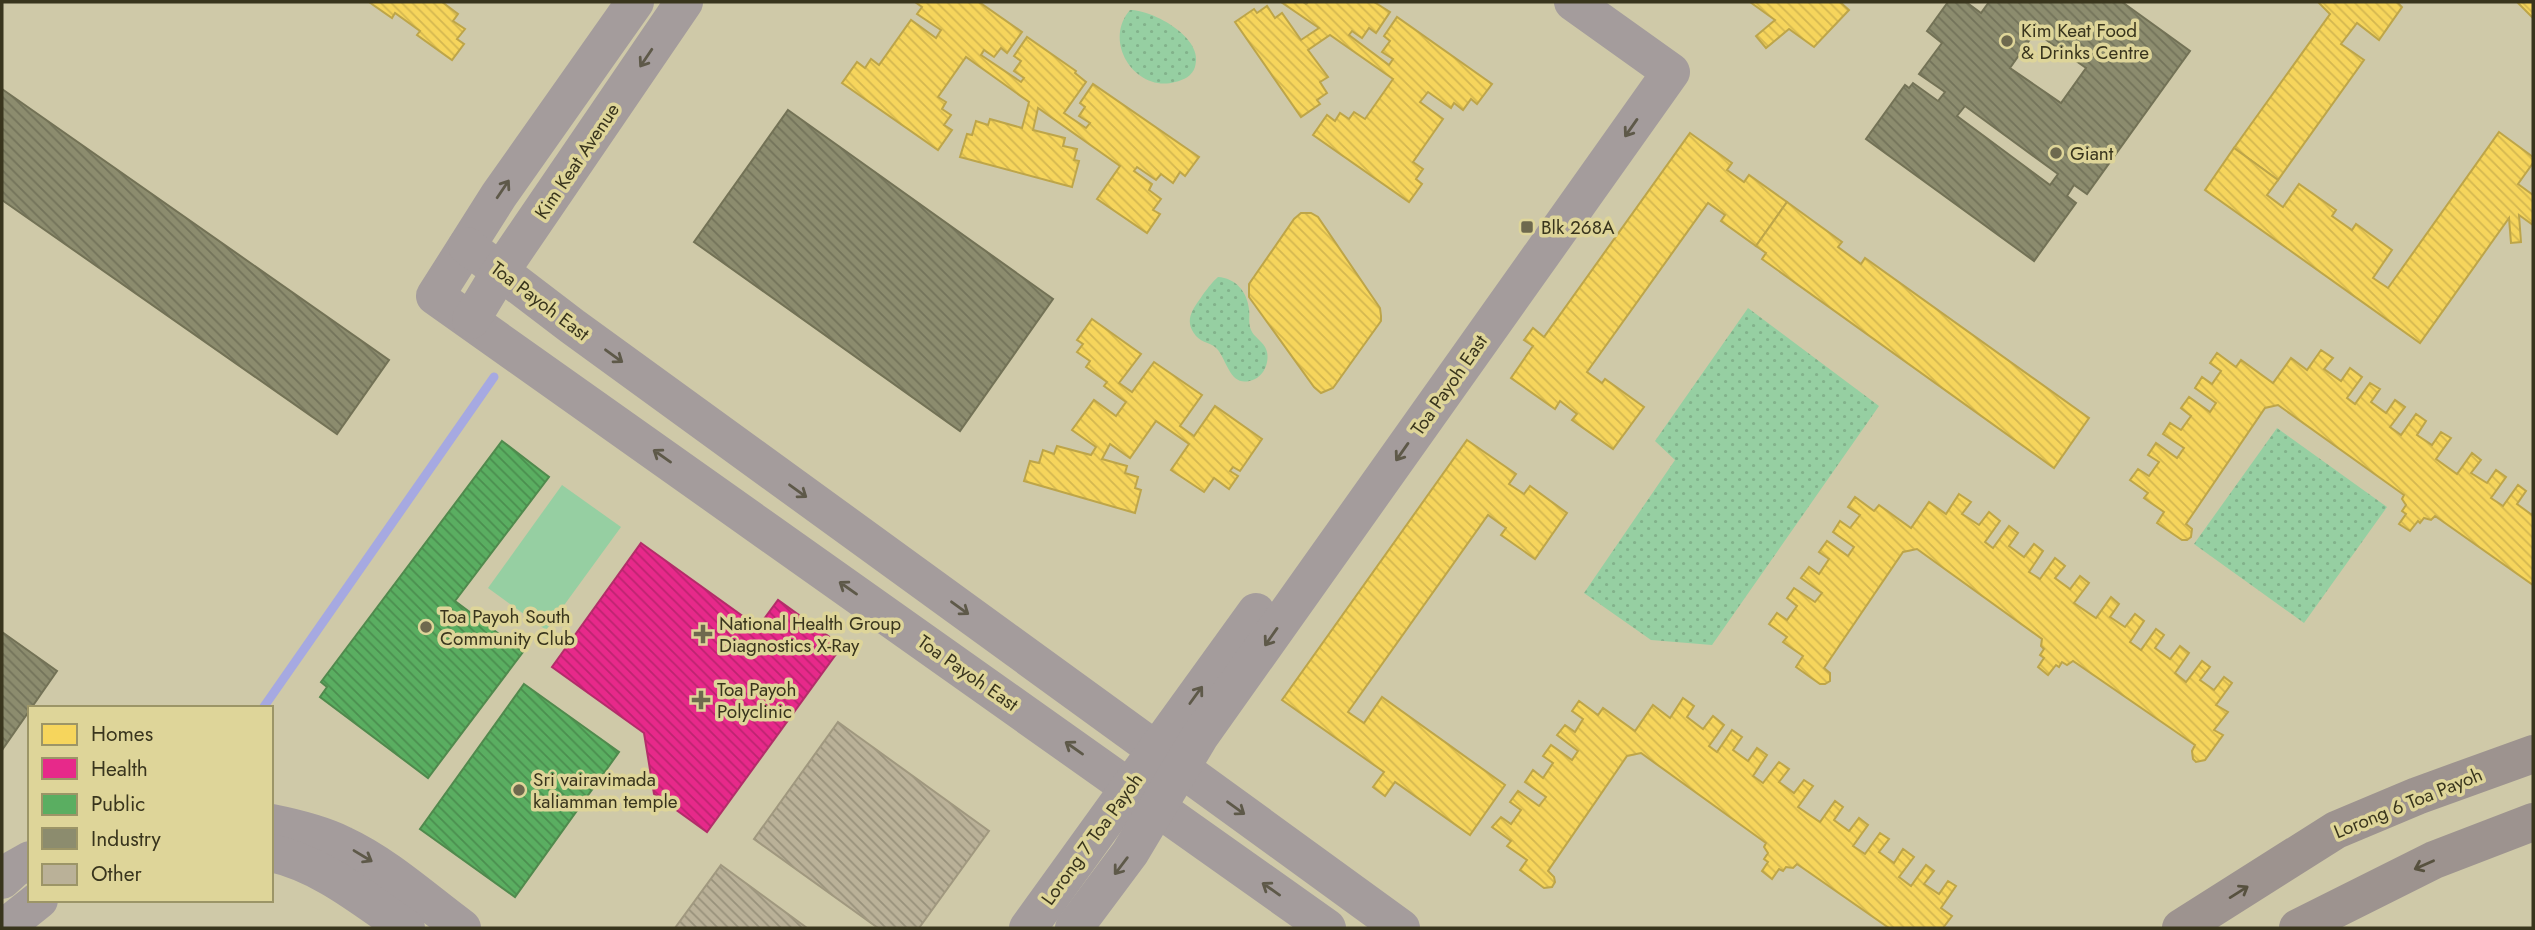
<svg xmlns="http://www.w3.org/2000/svg" width="2535" height="930" viewBox="0 0 2535 930" font-family="Jost,sans-serif">
<style>
.park{fill:url(#park-dots)}
.pitch{fill:#96cfa2}
.homes{fill:url(#homes-back-hatch);stroke:#bda549;stroke-width:2}
.health{fill:url(#health-back-hatch);stroke:#b32d69;stroke-width:2}
.public{fill:url(#public-back-hatch);stroke:#508a4d;stroke-width:2}
.industry{fill:url(#industry-back-hatch);stroke:#737256;stroke-width:2;fill-rule:evenodd}
.lines{fill:none;stroke-linecap:round;stroke-linejoin:round}
.stream{stroke:#a6a9e1;stroke-width:9}
.building{fill:url(#building-back-hatch);stroke:#a0987f;stroke-width:2}
.minor{stroke:#a49c9c;stroke-width:38}
.major{stroke:#9d938f;stroke-width:38}
.oneway{stroke:#5e5949}
.oneway2{stroke:#57513f}
.poi-dot{fill:#6e694e;stroke:#ded599;stroke-width:2.5}
.labels{text-anchor:middle;dominant-baseline:central;stroke-width:7;stroke-linejoin:round;paint-order:stroke}
.poi-label{font-size:19px;fill:#39351d;stroke:#ded599;text-anchor:start}
.street-label{font-size:19px;fill:#39351d;stroke:#ded599}
</style>
<defs>
<pattern id="park-dots" width="8" height="8" patternUnits="userSpaceOnUse" patternTransform="scale(1.75)"><rect width="8" height="8" fill="#96cfa2"/><path d="M2 2h.1M6 6h.1" fill="none" stroke="#82b28b" stroke-width="1.8" stroke-linecap="round"/></pattern>
<pattern id="homes-back-hatch" width="6" height="6" patternUnits="userSpaceOnUse" patternTransform="scale(1.75)"><rect width="6" height="6" fill="#f6d55c"/><path d="M-1 5l2 2M0 0l6 6M5-1l2 2" fill="none" stroke="#d4b750"/></pattern>
<pattern id="health-back-hatch" width="6" height="6" patternUnits="userSpaceOnUse" patternTransform="scale(1.75)"><rect width="6" height="6" fill="#e7298a"/><path d="M-1 5l2 2M0 0l6 6M5-1l2 2" fill="none" stroke="#bc2470"/></pattern>
<pattern id="public-back-hatch" width="6" height="6" patternUnits="userSpaceOnUse" patternTransform="scale(1.75)"><rect width="6" height="6" fill="#5aae61"/><path d="M-1 5l2 2M0 0l6 6M5-1l2 2" fill="none" stroke="#4b8e4f"/></pattern>
<pattern id="industry-back-hatch" width="6" height="6" patternUnits="userSpaceOnUse" patternTransform="scale(1.75)"><rect width="6" height="6" fill="#8c8c6e"/><path d="M-1 5l2 2M0 0l6 6M5-1l2 2" fill="none" stroke="#73735a"/></pattern>
<pattern id="building-back-hatch" width="6" height="6" patternUnits="userSpaceOnUse" patternTransform="scale(1.75)"><rect width="6" height="6" fill="#bab198"/><path d="M-1 5l2 2M0 0l6 6M5-1l2 2" fill="none" stroke="#98917b"/></pattern>
</defs>
<rect width="100%" height="100%" fill="#cfc9a8"/>
<!-- park -->
<g class="park">
<path d="M1130,10c23,0 75,28 65,57 -3,9 -11,13 -20,15 -39,11 -73,-40 -45,-72z"/>
<path d="M1218,277c17,1 29,14 31,32 1,7 -1,14 2,21 3,7 10,10 14,17 6,10 1,27 -10,32 -24,11 -27,-16 -37,-29 -5,-7 -16,-7 -22,-14 -14,-17 -1,-29 8,-43 5,-6 8,-11 14,-16z"/>
<polygon points="1748,308 1879,406 1712,645 1651,640 1584,593 1675,460 1655,441"/>
<polygon points="2277,428 2387,507 2304,623 2194,544"/>
</g>
<!-- pitch -->
<polygon class="pitch" points="562,485 621,527 546,630 488,588"/>
<!-- homes -->
<g class="homes">
<polygon points="369,2 442,2 458,14 453,21 465,29 457,39 464,44 452,60 417,35 420,31 395,13 392,18"/>
<polygon points="915,2 979,2 1022,32 1007,53 1001,48 994,57 984,50 981,55 1021,82 1024,78 1014,71 1021,61 1014,56 1027,37 1076,71 1075,73 1086,82 1064,113 1086,128 1090,123 1079,116 1085,107 1080,103 1093,84 1199,157 1185,176 1180,172 1173,183 1161,174 1156,180 1137,167 1134,171 1152,184 1149,190 1161,199 1153,210 1160,214 1147,233 1097,199 1120,166 1038,108 1033,130 1065,138 1063,146 1077,149 1074,160 1079,161 1072,187 960,157 967,134 972,135 976,121 988,125 990,119 1022,128 1029,102 966,57 938,97 946,102 942,109 951,115 944,125 952,130 938,150 842,83 857,62 865,68 871,59 879,65 911,20 936,38 941,30 917,14 922,7"/>
<polygon points="1281,2 1303,2 1306,4 1308,2 1374,2 1390,12 1376,33 1369,28 1362,38 1352,31 1349,35 1389,65 1393,59 1382,52 1390,41 1384,36 1397,17 1492,84 1477,104 1471,99 1463,110 1454,103 1451,108 1428,92 1420,102 1443,119 1413,162 1423,169 1416,179 1422,184 1409,202 1313,135 1327,115 1335,121 1340,113 1349,119 1354,112 1365,119 1393,79 1330,35 1308,50 1328,77 1320,82 1327,93 1317,100 1320,104 1301,117 1235,22 1254,9 1257,13 1267,6 1275,18 1282,13 1301,40 1319,28"/>
<polygon points="1750,2 1840,2 1849,10 1814,47 1789,29 1766,48 1756,36 1775,20"/>
<polygon points="2318,2 2397,2 2402,7 2379,40 2357,23 2341,44 2364,60 2278,180 2234,148 2330,14"/>
<polygon points="2517,2 2533,2 2533,18"/>
<polygon points="2499,132 2533,157 2533,163 2518,184 2533,195 2533,225 2519,215 2521,242 2511,243 2509,218 2420,343 2205,190 2234,148 2278,180 2267,195 2283,207 2299,184 2336,210 2332,216 2352,230 2356,224 2392,250 2373,278 2388,288"/>
<polygon points="1690,133 1732,163 1727,170 1744,182 1749,175 1787,202 1756,246 1721,221 1725,215 1708,203 1587,372 1602,383 1605,379 1644,407 1613,449 1572,420 1577,414 1560,401 1555,409 1511,378 1533,346 1524,340 1533,328 1544,337"/>
<polygon points="1787,202 1842,242 1838,247 1861,264 1865,258 2089,418 2054,468 1762,259 1766,253 1756,246"/>
<polygon points="1301,213 1311,213 1318,217 1380,308 1381,316 1381,321 1333,388 1321,393 1314,387 1249,297 1249,284 1294,219"/>
<polygon points="1092,319 1141,354 1119,383 1132,392 1154,362 1202,395 1180,426 1194,436 1215,406 1262,439 1240,471 1233,467 1230,471 1238,476 1229,489 1214,478 1204,492 1171,470 1189,444 1156,421 1130,458 1110,444 1102,459 1127,466 1125,473 1138,477 1135,488 1141,490 1135,513 1024,481 1030,461 1039,463 1043,450 1054,454 1057,446 1091,455 1096,447 1072,430 1094,400 1116,416 1126,402 1104,386 1107,382 1086,367 1090,361 1077,352 1083,344 1077,340"/>
<polygon points="2321,350 2333,358 2324,369 2341,381 2350,368 2362,377 2347,398 2355,404 2370,383 2380,389 2371,402 2386,413 2395,400 2405,407 2390,427 2401,435 2416,414 2426,421 2417,435 2432,445 2441,432 2451,438 2436,459 2457,474 2472,453 2481,460 2471,473 2487,483 2496,470 2506,477 2491,498 2503,506 2518,485 2526,491 2517,504 2532,515 2533,512 2533,585 2435,516 2431,520 2424,518 2420,523 2418,521 2410,531 2399,524 2406,514 2402,511 2406,505 2402,499 2404,495 2278,405 2265,408 2186,524 2192,529 2191,537 2187,540 2182,540 2157,523 2164,512 2144,498 2148,493 2130,480 2138,469 2149,476 2159,462 2148,455 2156,443 2177,458 2184,448 2163,434 2170,423 2181,430 2191,416 2181,408 2189,397 2210,412 2216,403 2195,388 2202,377 2212,384 2221,371 2210,363 2217,353 2236,367 2241,360 2273,383 2291,358 2307,370"/>
<polygon points="1467,440 1516,474 1509,484 1524,494 1530,486 1567,513 1535,559 1501,535 1506,528 1488,515 1348,712 1364,723 1382,697 1505,785 1470,835 1395,782 1385,796 1373,787 1384,772 1282,700"/>
<polygon points="1959,494 1971,502 1962,514 1979,525 1989,512 2000,521 1985,542 1993,548 2009,526 2018,533 2009,546 2024,557 2034,544 2043,551 2029,572 2040,579 2055,558 2065,566 2055,578 2070,589 2080,576 2089,583 2074,603 2096,618 2111,597 2119,604 2110,617 2125,627 2135,614 2144,621 2130,642 2141,650 2156,629 2164,635 2155,648 2170,659 2180,646 2189,653 2175,673 2186,682 2202,661 2210,667 2200,680 2214,690 2224,677 2232,683 2216,705 2228,712 2214,730 2223,735 2205,760 2196,762 2193,759 2192,751 2195,745 2073,661 2067,665 2062,662 2059,667 2056,665 2048,675 2038,667 2044,658 2040,655 2044,649 2041,646 2042,639 1917,549 1903,552 1824,668 1830,673 1830,681 1825,684 1820,684 1796,667 1803,656 1783,642 1787,637 1769,624 1777,613 1787,620 1797,606 1787,598 1794,588 1815,602 1822,593 1801,578 1809,567 1819,574 1829,559 1819,552 1827,541 1848,556 1854,547 1833,532 1840,521 1850,528 1860,515 1848,507 1855,497 1874,511 1879,505 1911,528 1929,502 1946,514"/>
<polygon points="1683,698 1694,706 1687,717 1703,729 1713,716 1724,725 1709,746 1717,752 1732,730 1742,737 1733,750 1748,761 1757,748 1767,755 1753,776 1763,783 1779,762 1789,769 1779,782 1794,793 1804,780 1813,786 1798,807 1820,822 1835,801 1843,807 1834,820 1849,831 1859,818 1868,825 1853,846 1865,854 1880,833 1889,839 1879,852 1894,863 1903,849 1914,857 1899,877 1911,886 1926,865 1934,871 1924,884 1939,894 1948,881 1956,886 1941,908 1952,916 1943,928 1889,928 1797,864 1793,868 1786,867 1783,871 1779,869 1772,879 1762,871 1768,862 1764,859 1768,853 1764,847 1766,843 1641,753 1627,756 1548,871 1554,877 1555,882 1552,887 1544,888 1520,870 1527,860 1507,846 1511,841 1492,827 1501,817 1511,824 1521,810 1510,802 1518,791 1539,806 1546,797 1525,782 1533,770 1543,778 1553,763 1543,756 1551,745 1572,760 1578,751 1557,735 1565,725 1575,732 1583,719 1572,711 1579,701 1598,715 1603,708 1635,731 1653,705 1670,718"/>
</g>
<!-- health -->
<polygon class="health" points="641,543 758,627 778,600 842,646 707,832 654,794 644,733 552,667"/>
<!-- public -->
<g class="public">
<polygon points="502,441 549,477 455,601 523,652 428,778 320,697 327,687 321,682"/>
<polygon points="524,684 619,752 515,897 420,829"/>
</g>
<!-- industry -->
<g class="industry">
<path d="M1948,2h18l15,11 8,-11h133l68,49 -103,143 -13,-9 -7,11 9,7 -42,58 -168,-122 39,-54 4,3 4,-5 25,18 7,-9 -26,-18 23,-31 -15,-12zM2035,32l51,36 -25,35 -51,-35zM1965,106l93,68 -8,11 -93,-69z"/>
<polygon points="2,89 389,360 337,434 2,200"/>
<polygon points="788,110 1053,299 960,431 694,242"/>
<polygon points="2,632 57,671 2,750"/>
</g>
<g class="lines">
<!-- stream -->
<polyline class="stream" points="263,708 494,377"/>
</g>
<!-- building -->
<g class="building">
<polygon points="838,722 989,831 919,928 878,928 754,839"/>
<polygon points="721,865 807,928 675,928"/>
</g>
<g class="lines">
<!-- minor -->
<g class="minor">
<polyline points="635,2 499,195 435,296 1327,928"/>
<polyline points="467,246 572,326 1401,928"/>
<polyline points="471,320 500,272 684,2"/>
<path d="M271,823c25,5 50,11 72,22 43,20 81,55 119,83"/>
<path d="M271,853c51,11 94,47 135,75"/>
<polyline points="2,880 14,869 30,860"/>
<polyline points="4,928 39,900"/>
<polyline points="1028,928 1256,612"/>
<polyline points="1074,928 1130,853 1200,736 1671,72 1573,2"/>
</g>
<!-- major -->
<g class="major">
<polyline points="2181,928 2336,830 2417,796 2533,754"/>
<polyline points="2298,928 2434,860 2533,822"/>
</g>
</g>
<!-- one-way arrows -->
<defs><path id="oneway-shaft" d="M-6 0H5M1.5-3L5.5 0L1.5 3" fill="none" stroke-width="1.6" stroke-linecap="round" stroke-linejoin="round" transform="scale(1.75)"/></defs>
<g class="oneway">
<use href="#oneway-shaft" transform="translate(646 58) rotate(124)"/>
<use href="#oneway-shaft" transform="translate(1631 128) rotate(125)"/>
<use href="#oneway-shaft" transform="translate(503 189) rotate(-56)"/>
<use href="#oneway-shaft" transform="translate(614 356) rotate(36)"/>
<use href="#oneway-shaft" transform="translate(1402 452) rotate(125)"/>
<use href="#oneway-shaft" transform="translate(662 456) rotate(-145)"/>
<use href="#oneway-shaft" transform="translate(798 491) rotate(36)"/>
<use href="#oneway-shaft" transform="translate(848 588) rotate(-145)"/>
<use href="#oneway-shaft" transform="translate(960 608) rotate(36)"/>
<use href="#oneway-shaft" transform="translate(1271 637) rotate(125)"/>
<use href="#oneway-shaft" transform="translate(1196 695) rotate(-54)"/>
<use href="#oneway-shaft" transform="translate(1074 748) rotate(-145)"/>
<use href="#oneway-shaft" transform="translate(1236 808) rotate(36)"/>
<use href="#oneway-shaft" transform="translate(363 856) rotate(31)"/>
<use href="#oneway-shaft" transform="translate(1121 866) rotate(127)"/>
<use href="#oneway-shaft" transform="translate(1271 889) rotate(-145)"/>
</g>
<g class="oneway2">
<use href="#oneway-shaft" transform="translate(2424 865) rotate(156)"/>
<use href="#oneway-shaft" transform="translate(2239 892) rotate(-32)"/>
</g>
<!-- markers -->
<g class="poi-dot">
<circle cx="2007" cy="41" r="7"/>
<circle cx="2056" cy="153" r="7"/>
<rect x="1520" y="220" width="14" height="14" rx="3.5"/>
<circle cx="426" cy="627" r="7"/>
<path d="M699.5 623.5h7v7h7v7h-7v7h-7v-7h-7v-7h7z"/>
<path d="M697.5 689.5h7v7h7v7h-7v7h-7v-7h-7v-7h7z"/>
<circle cx="519" cy="790" r="7"/>
</g>
<g class="labels">
<!-- poi labels -->
<g class="poi-label">
<text x="2021" y="30">Kim Keat Food<tspan x="2021" dy="22">&amp; Drinks Centre</tspan></text>
<text x="2070" y="153">Giant</text>
<text x="1541" y="227">Blk 268A</text>
<text x="440" y="616">Toa Payoh South<tspan x="440" dy="22">Community Club</tspan></text>
<text x="719" y="623">National Health Group<tspan x="719" dy="22">Diagnostics X-Ray</tspan></text>
<text x="717" y="689">Toa Payoh<tspan x="717" dy="22">Polyclinic</tspan></text>
<text x="533" y="779">Sri vairavimada<tspan x="533" dy="22">kaliamman temple</tspan></text>
</g>
<!-- street labels -->
<g class="street-label">
<text transform="translate(577 161) rotate(-56)">Kim Keat Avenue</text>
<text transform="translate(540 301) rotate(37)">Toa Payoh East</text>
<text transform="translate(1449 385) rotate(-55)">Toa Payoh East</text>
<text transform="translate(968 673) rotate(35)">Toa Payoh East</text>
<text transform="translate(2408 803) rotate(-22)">Lorong 6 Toa Payoh</text>
<text transform="translate(1092 839) rotate(-54)">Lorong 7 Toa Payoh</text>
</g>
</g>
<!-- border -->
<rect width="2535" height="930" fill="none" stroke="#39351d" stroke-width="7"/>
<!-- legend -->
<rect x="28" y="706" width="245" height="196" fill="#ded599" stroke="#9c9567" stroke-width="2"/>
<rect x="42" y="724" width="35" height="21" fill="#f6d55c" stroke="#9c9567" stroke-width="2"/>
<text x="91" y="741" font-size="21" fill="#39351d">Homes</text>
<rect x="42" y="758" width="35" height="21" fill="#e7298a" stroke="#9c9567" stroke-width="2"/>
<text x="91" y="776" font-size="21" fill="#39351d">Health</text>
<rect x="42" y="794" width="35" height="21" fill="#5aae61" stroke="#9c9567" stroke-width="2"/>
<text x="91" y="811" font-size="21" fill="#39351d">Public</text>
<rect x="42" y="828" width="35" height="21" fill="#8c8c6e" stroke="#9c9567" stroke-width="2"/>
<text x="91" y="846" font-size="21" fill="#39351d">Industry</text>
<rect x="42" y="864" width="35" height="21" fill="#bab198" stroke="#9c9567" stroke-width="2"/>
<text x="91" y="881" font-size="21" fill="#39351d">Other</text>
</svg>
